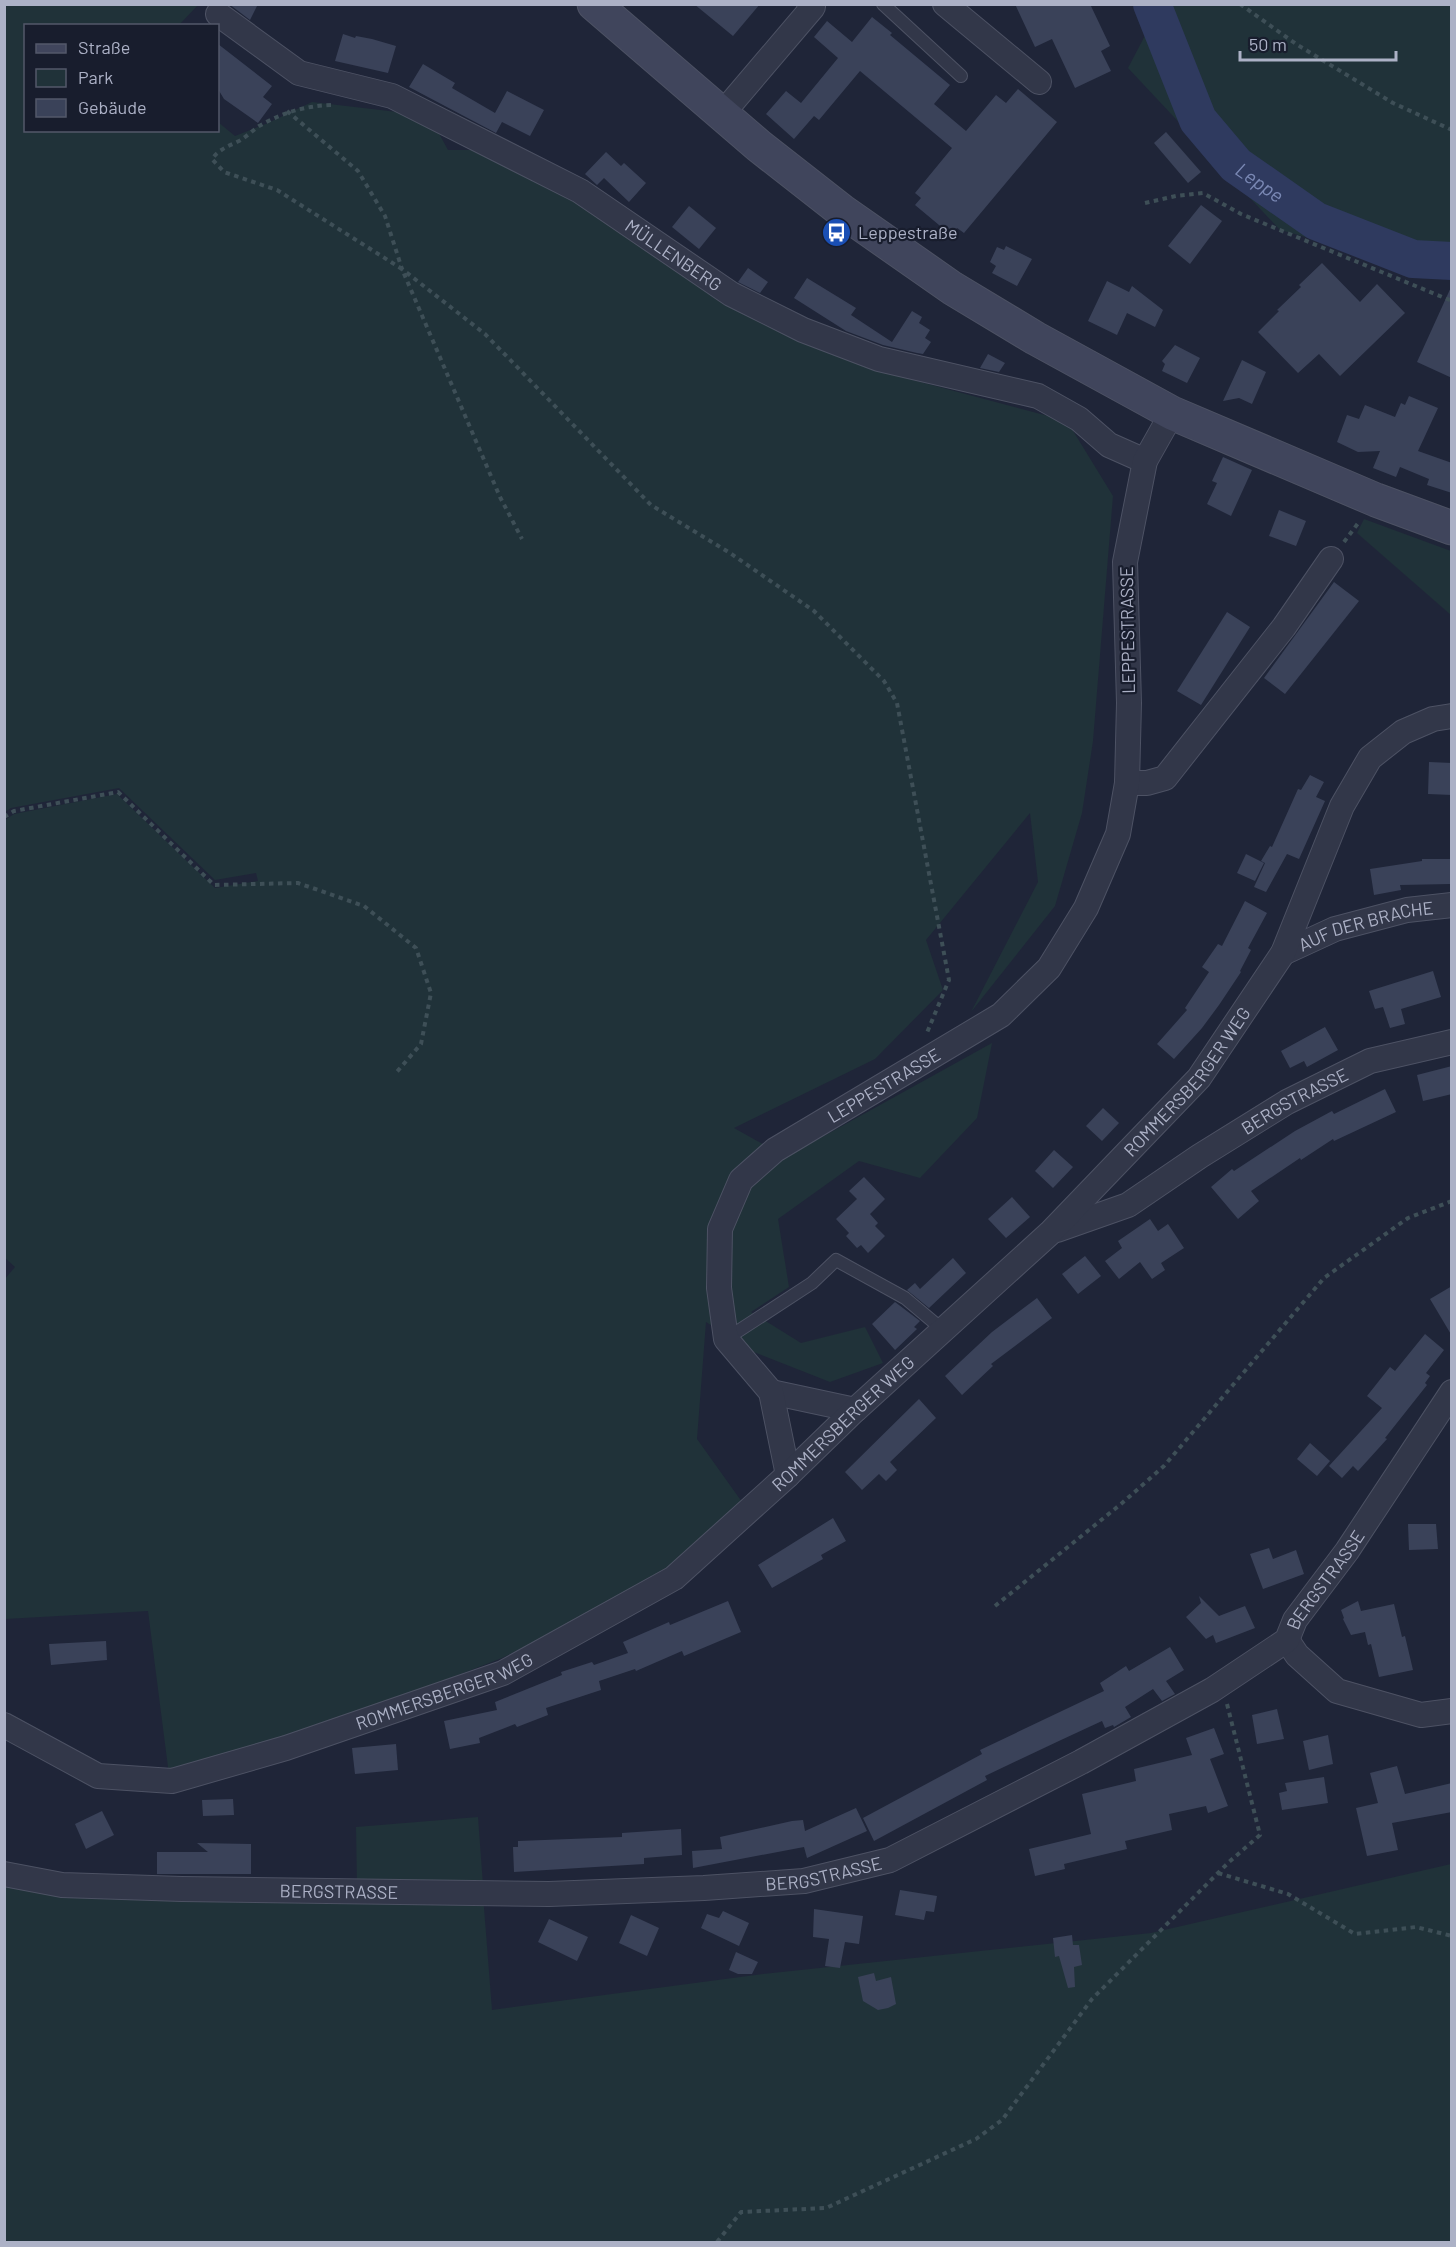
<svg xmlns="http://www.w3.org/2000/svg" width="1456" height="2247" viewBox="0 0 1456 2247" font-family="Barlow,sans-serif">
<style>
.green{fill:#203239}
.lines{fill:none;stroke-linecap:round;stroke-linejoin:round}
.river{stroke:#2f3a5f;stroke-width:38}
.building{fill:#3a4259}
.service-casing{stroke:#4d5264;stroke-width:14}
.minor-casing{stroke:#4d5264;stroke-width:26}
.secondary-casing{stroke:#4d5264;stroke-width:35}
.path{stroke:#3e4f57;stroke-width:4;stroke-dasharray:4.5 4.5;stroke-linecap:butt}
.service{stroke:#323749;stroke-width:12}
.minor{stroke:#323749;stroke-width:24}
.secondary{stroke:#40455c;stroke-width:33}
.labels{text-anchor:middle;dominant-baseline:central;stroke-width:4.5;stroke-linejoin:round;paint-order:stroke}
.poi-label{font-size:18px;fill:#acb1c6;stroke:#181d2d;text-anchor:start}
.street-label{font-size:18px;fill:#acb1c6;stroke:#181d2d}
.water-label{font-size:20px;font-style:italic;fill:#7a88b4;stroke:#181d2d}
</style>
<rect width="100%" height="100%" fill="#1f2538"/>
<!-- green -->
<g class="green">
<polygon points="5,5 198,5 179,25 26,26 26,130 218,130 218,122 235,136 268,123 312,102 406,113 436,128 448,150 478,150 575,201 723,302 868,368 1067,421 1113,496 1093,741 1082,813 1055,906 971,1012 1038,882 1030,813 926,940 943,990 875,1059 734,1128 786,1157 992,1043 977,1118 920,1178 859,1161 778,1219 789,1287 751,1312 801,1343 865,1327 883,1363 830,1382 751,1351 706,1322 697,1439 747,1509 669,1576 502,1658 283,1743 169,1775 148,1611 5,1619 4,1280 15,1267 4,1257 5,820 14,814 117,794 215,888 258,881 256,873 215,880 119,788 11,808 5,812"/>
<polygon points="1161,5 1451,5 1451,277 1280,230 1128,68"/>
<polygon points="1364,519 1451,551 1451,615 1357,533"/>
<polygon points="478,1817 483,1885 357,1885 356,1827"/>
<polygon points="1451,1864 1451,2242 5,2242 4,1880 483,1895 492,2010 763,1974 1151,1933"/>
</g>
<g class="lines">
<!-- river -->
<path class="river" id="s1" d="M1152,4l46,116 38,45 80,56 97,38 39,2"/>
</g>
<!-- building -->
<g class="building">
<polygon points="229,4 258,4 250,20"/>
<polygon points="694,4 760,4 733,36"/>
<polygon points="1015,4 1090,4 1110,46 1101,51 1111,71 1075,88 1052,39 1035,47"/>
<polygon points="872,17 892,33 890,35 950,85 934,104 966,131 996,95 1006,103 1018,89 1057,122 964,233 957,228 951,235 915,205 921,198 915,193 952,148 860,71 819,120 814,116 794,139 766,114 786,91 801,103 838,58 814,37 827,21 852,42"/>
<polygon points="343,34 355,38 356,36 372,39 396,46 388,73 335,61"/>
<polygon points="218,44 272,86 263,97 272,104 258,123 224,99 218,89"/>
<polygon points="423,64 455,83 452,88 495,113 507,91 544,110 530,136 502,122 496,133 409,87"/>
<polygon points="1166,132 1201,172 1188,183 1154,143"/>
<polygon points="606,152 621,166 624,163 646,183 629,202 604,178 597,185 585,174"/>
<polygon points="1201,205 1222,221 1190,264 1168,246"/>
<polygon points="689,206 716,228 699,249 672,227"/>
<polygon points="1006,246 1032,259 1017,286 992,273 996,266 990,262 997,247 1004,250"/>
<polygon points="1322,263 1360,302 1377,284 1405,313 1340,376 1319,354 1298,373 1258,332 1279,311 1277,310 1301,287 1299,285"/>
<polygon points="748,268 768,282 760,293 738,282"/>
<polygon points="807,278 856,308 851,315 892,342 912,311 922,317 919,323 930,330 925,338 931,342 923,354 917,353 883,345 846,331 794,298"/>
<polygon points="1107,281 1129,292 1132,286 1163,310 1155,327 1127,313 1117,335 1088,321"/>
<polygon points="1452,285 1452,378 1417,362"/>
<polygon points="1175,345 1200,358 1187,383 1162,371 1165,364 1162,361"/>
<polygon points="988,354 1005,363 999,372 980,368"/>
<polygon points="1242,360 1266,372 1252,404 1239,398 1223,401"/>
<polygon points="1409,396 1438,408 1418,451 1452,463 1452,493 1427,485 1429,479 1400,467 1396,477 1373,468 1380,451 1358,452 1337,442 1347,415 1359,419 1365,405 1395,417 1401,403 1405,405"/>
<polygon points="1223,457 1252,470 1231,516 1207,504 1217,483 1212,481"/>
<polygon points="1279,510 1306,521 1296,546 1269,536"/>
<polygon points="1334,582 1359,601 1285,694 1264,678"/>
<polygon points="1227,612 1250,627 1201,705 1177,691"/>
<polygon points="1429,762 1452,763 1452,795 1428,794"/>
<polygon points="1310,775 1324,782 1316,797 1325,801 1299,859 1287,854 1266,892 1254,887 1265,863 1261,861 1270,846 1272,847 1298,789 1301,790"/>
<polygon points="1246,854 1264,863 1255,881 1237,873"/>
<polygon points="1422,859 1452,859 1450,884 1400,885 1401,890 1374,895 1370,869 1422,861"/>
<polygon points="1245,901 1267,913 1248,948 1251,950 1240,971 1241,972 1219,1005 1202,1028 1174,1059 1157,1044 1187,1010 1185,1008 1209,972 1202,967 1218,944 1222,946"/>
<polygon points="1433,971 1441,997 1401,1009 1405,1024 1390,1028 1383,1007 1375,1009 1369,991"/>
<polygon points="1325,1027 1338,1050 1307,1067 1304,1061 1290,1068 1281,1051"/>
<polygon points="1452,1066 1452,1094 1423,1101 1417,1075"/>
<polygon points="1385,1089 1396,1112 1334,1141 1333,1139 1301,1160 1300,1158 1251,1191 1259,1201 1238,1219 1211,1187 1232,1169 1234,1171 1295,1131 1332,1111 1334,1114"/>
<polygon points="1103,1108 1119,1123 1102,1141 1086,1126"/>
<polygon points="1054,1150 1073,1167 1053,1188 1035,1171"/>
<polygon points="864,1177 885,1199 870,1214 878,1223 875,1226 885,1236 868,1253 861,1245 857,1248 846,1236 849,1233 836,1219 857,1199 849,1191"/>
<polygon points="1012,1197 1030,1217 1006,1238 988,1219"/>
<polygon points="1150,1219 1158,1231 1168,1224 1184,1248 1161,1263 1165,1270 1152,1279 1140,1262 1119,1279 1105,1261 1122,1248 1118,1241"/>
<polygon points="1085,1256 1101,1276 1078,1294 1062,1274"/>
<polygon points="953,1258 966,1273 929,1308 907,1290 915,1283 920,1289"/>
<polygon points="1452,1286 1452,1336 1430,1299"/>
<polygon points="1037,1298 1052,1318 991,1364 993,1366 962,1395 945,1376 992,1332"/>
<polygon points="895,1302 920,1321 914,1327 917,1329 895,1350 872,1324"/>
<polygon points="1425,1334 1444,1350 1426,1373 1430,1376 1425,1383 1427,1385 1385,1438 1387,1439 1358,1471 1353,1466 1342,1478 1329,1466 1382,1408 1367,1396 1390,1367 1395,1371"/>
<polygon points="919,1399 936,1418 890,1462 897,1470 886,1481 879,1474 862,1490 845,1472"/>
<polygon points="1310,1443 1330,1461 1317,1476 1297,1459"/>
<polygon points="833,1518 846,1541 821,1555 823,1559 772,1588 758,1565"/>
<polygon points="1408,1524 1436,1524 1438,1549 1409,1550"/>
<polygon points="1269,1548 1273,1559 1296,1550 1304,1574 1263,1589 1250,1554"/>
<polygon points="1199,1596 1219,1616 1245,1606 1255,1628 1216,1643 1213,1635 1206,1639 1186,1617 1201,1603"/>
<polygon points="728,1601 741,1632 684,1656 682,1651 636,1671 635,1669 599,1681 601,1690 546,1708 548,1715 517,1727 515,1724 479,1738 480,1743 450,1749 444,1721 497,1710 495,1702 562,1675 561,1672 592,1662 594,1665 628,1653 623,1642 669,1622 670,1625"/>
<polygon points="1358,1601 1361,1611 1394,1604 1402,1637 1405,1636 1413,1670 1379,1677 1371,1644 1368,1645 1365,1632 1351,1635 1343,1619 1344,1618 1341,1610"/>
<polygon points="106,1641 107,1660 51,1665 49,1644"/>
<polygon points="1170,1647 1184,1670 1166,1681 1175,1694 1162,1701 1153,1689 1125,1707 1131,1717 1114,1727 1113,1725 1105,1728 1102,1721 1061,1740 985,1776 987,1780 874,1841 863,1818 982,1754 980,1750 1104,1691 1100,1683 1126,1666 1129,1671"/>
<polygon points="1277,1709 1284,1739 1257,1744 1252,1715"/>
<polygon points="1214,1728 1224,1754 1210,1759 1228,1806 1208,1813 1206,1806 1169,1814 1172,1830 1125,1841 1127,1849 1064,1864 1065,1869 1035,1876 1029,1849 1091,1834 1082,1794 1136,1781 1134,1769 1192,1755 1186,1738"/>
<polygon points="1328,1735 1333,1764 1309,1770 1303,1741"/>
<polygon points="396,1744 398,1770 355,1774 352,1748"/>
<polygon points="1397,1766 1405,1794 1452,1783 1452,1812 1392,1823 1398,1850 1367,1856 1356,1808 1378,1803 1370,1773"/>
<polygon points="1324,1777 1328,1803 1282,1810 1279,1793 1287,1791 1285,1783"/>
<polygon points="233,1799 234,1815 203,1816 202,1800"/>
<polygon points="856,1808 867,1831 807,1858 804,1847 693,1868 692,1851 722,1849 720,1837 792,1821 803,1820 805,1831"/>
<polygon points="102,1811 114,1835 86,1849 75,1824"/>
<polygon points="681,1829 682,1855 644,1858 644,1864 514,1872 513,1847 518,1847 518,1841 622,1837 622,1833"/>
<polygon points="197,1843 251,1844 251,1874 157,1874 157,1852 208,1852"/>
<polygon points="900,1890 937,1896 934,1912 926,1911 924,1920 895,1915"/>
<polygon points="814,1909 863,1916 859,1944 845,1942 840,1968 825,1966 829,1939 813,1937"/>
<polygon points="723,1911 749,1923 739,1946 701,1928 707,1914 719,1918"/>
<polygon points="631,1915 659,1928 647,1956 619,1943"/>
<polygon points="549,1919 588,1937 577,1961 538,1942"/>
<polygon points="1072,1935 1073,1945 1079,1945 1082,1965 1074,1967 1075,1987 1068,1988 1059,1956 1055,1957 1053,1938"/>
<polygon points="736,1952 758,1962 752,1974 738,1974 729,1970"/>
<polygon points="874,1973 876,1981 891,1977 896,2004 888,2008 878,2010 863,2001 858,1977"/>
</g>
<g class="lines">
<defs>
<g id="service">
<polyline points="883,4 961,76"/>
<polyline points="726,1339 812,1283 836,1260 905,1298 943,1330"/>
</g>
<g id="minor">
<polyline points="945,4 1039,82"/>
<path id="s2" d="M218,14l81,59 93,23 188,95 151,103 72,36 76,29 159,37 41,23 30,26 36,16"/>
<polyline points="722,114 813,7 809,4"/>
<polyline points="1127,783 1147,783 1165,778 1284,627 1331,559"/>
<path id="s3" d="M1283,953l52,-24 72,-19 45,-5"/>
<path id="s4" d="M1057,1230l71,-25 72,-49 87,-54 83,-41 82,-19"/>
<polyline points="771,1392 855,1410"/>
<path id="s5" d="M788,1475l-17,-83 -45,-53 -7,-51 1,-59 21,-49 34,-30 226,-135 48,-47 37,-60 32,-74 9,-51 2,-80 -4,-141 20,-101 27,-48"/>
<polyline points="1287,1640 1297,1655 1337,1691 1421,1715 1452,1711"/>
<path id="s6" d="M4,1725l94,51 74,5 114,-33 217,-75 171,-95 114,-103 67,-65 195,-177 149,-155 84,-125 59,-147 28,-48 33,-26 30,-13 19,-3"/>
<path id="s7" d="M4,1874l58,11 120,4 367,5 155,-6 100,-7 86,-21 191,-98 131,-72 75,-50 8,-20 52,-69 105,-159"/>
</g>
<polyline id="secondary" points="594,4 759,146 842,211 952,288 1035,338 1172,413 1376,500 1452,528"/>
</defs>
<!-- service casing -->
<use href="#service" class="service-casing"/>
<!-- minor casing -->
<use href="#minor" class="minor-casing"/>
<!-- secondary casing -->
<use href="#secondary" class="secondary-casing"/>
<!-- path -->
<g class="path">
<polyline points="1240,4 1296,44 1393,103 1452,130"/>
<path d="M331,105c-27,1 -49,8 -72,21 -7,5 -13,11 -20,15 -10,5 -20,8 -27,18l12,13 53,18 125,79 98,228 22,42"/>
<polyline points="287,111 358,171 385,216 402,269 485,334 651,505 730,553 814,611 884,681 897,703 949,980 926,1035"/>
<polyline points="1145,203 1176,196 1203,193 1241,214 1452,301"/>
<polyline points="1344,542 1359,522"/>
<polyline points="4,817 14,811 118,792 214,885 298,883 364,906 416,948 431,993 421,1044 395,1074"/>
<polyline points="995,1606 1121,1504 1164,1466 1324,1278 1408,1218 1452,1201"/>
<polyline points="1218,1873 1288,1894 1355,1934 1416,1927 1452,1936"/>
<polyline points="717,2242 741,2212 826,2208 976,2139 1002,2120 1092,1999 1229,1862 1260,1835 1227,1704"/>
</g>
<!-- service -->
<use href="#service" class="service"/>
<!-- minor -->
<use href="#minor" class="minor"/>
<!-- secondary -->
<use href="#secondary" class="secondary"/>
</g>
<!-- icons -->
<defs>
<symbol id="bus-disc" viewBox="-11 -11 22 22"><circle r="9.5" fill="#1a4fb4" stroke="#181d2d"/><path d="M-5-6H5V4H4V6H2V4H-2V6H-4V4H-5ZM-3.5-4V0h7V-4ZM-3.5 1.2v1.5H-2V1.2ZM2 1.2v1.5H3.5V1.2Z" fill="#fff"/></symbol>
</defs>
<g fill-rule="evenodd">
<use href="#bus-disc" x="820" y="216" width="33" height="33"/>
</g>
<g class="labels">
<!-- poi labels -->
<g class="poi-label">
<text x="858" y="232">Leppestraße</text>
</g>
<!-- street labels -->
<g class="street-label">
<text stroke="none"><textPath href="#s2" startOffset="520">MÜLLENBERG</textPath></text>
<text transform="translate(1127 630) rotate(-91)">LEPPESTRASSE</text>
<text stroke="none"><textPath href="#s3" startOffset="88">AUF DER BRACHE</textPath></text>
<text stroke="none"><textPath href="#s6" startOffset="1440">ROMMERSBERGER WEG</textPath></text>
<text stroke="none"><textPath href="#s5" startOffset="490">LEPPESTRASSE</textPath></text>
<text stroke="none"><textPath href="#s4" startOffset="272">BERGSTRASSE</textPath></text>
<text stroke="none"><textPath href="#s6" startOffset="954">ROMMERSBERGER WEG</textPath></text>
<text stroke="none"><textPath href="#s7" startOffset="1416">BERGSTRASSE</textPath></text>
<text stroke="none"><textPath href="#s6" startOffset="468">ROMMERSBERGER WEG</textPath></text>
<text stroke="none"><textPath href="#s7" startOffset="822">BERGSTRASSE</textPath></text>
<text stroke="none"><textPath href="#s7" startOffset="336">BERGSTRASSE</textPath></text>
</g>
<!-- water labels -->
<g class="water-label">
<text stroke="none"><textPath href="#s1" startOffset="213">Leppe</textPath></text>
</g>
</g>
<!-- border -->
<rect width="1456" height="2247" fill="none" stroke="#acb1c6" stroke-width="12"/>
<!-- legend -->
<rect x="24" y="24" width="195" height="108" fill="#181d2d" stroke="#53586a" stroke-width="1.5"/>
<rect x="36" y="44" width="30" height="9" fill="#40455c" stroke="#53586a" stroke-width="1.5"/>
<text x="78" y="54" font-size="18" fill="#acb1c6">Straße</text>
<rect x="36" y="69" width="30" height="18" fill="#203239" stroke="#53586a" stroke-width="1.5"/>
<text x="78" y="84" font-size="18" fill="#acb1c6">Park</text>
<rect x="36" y="99" width="30" height="18" fill="#3a4259" stroke="#53586a" stroke-width="1.5"/>
<text x="78" y="114" font-size="18" fill="#acb1c6">Gebäude</text>
<!-- scale -->
<path d="M1240 51v9h156v-9" fill="none" stroke="#acb1c6" stroke-width="3"/>
<text x="1249" y="51" font-size="18" fill="#acb1c6" stroke="#181d2d" stroke-width="4.5" paint-order="stroke">50 m</text>
</svg>
